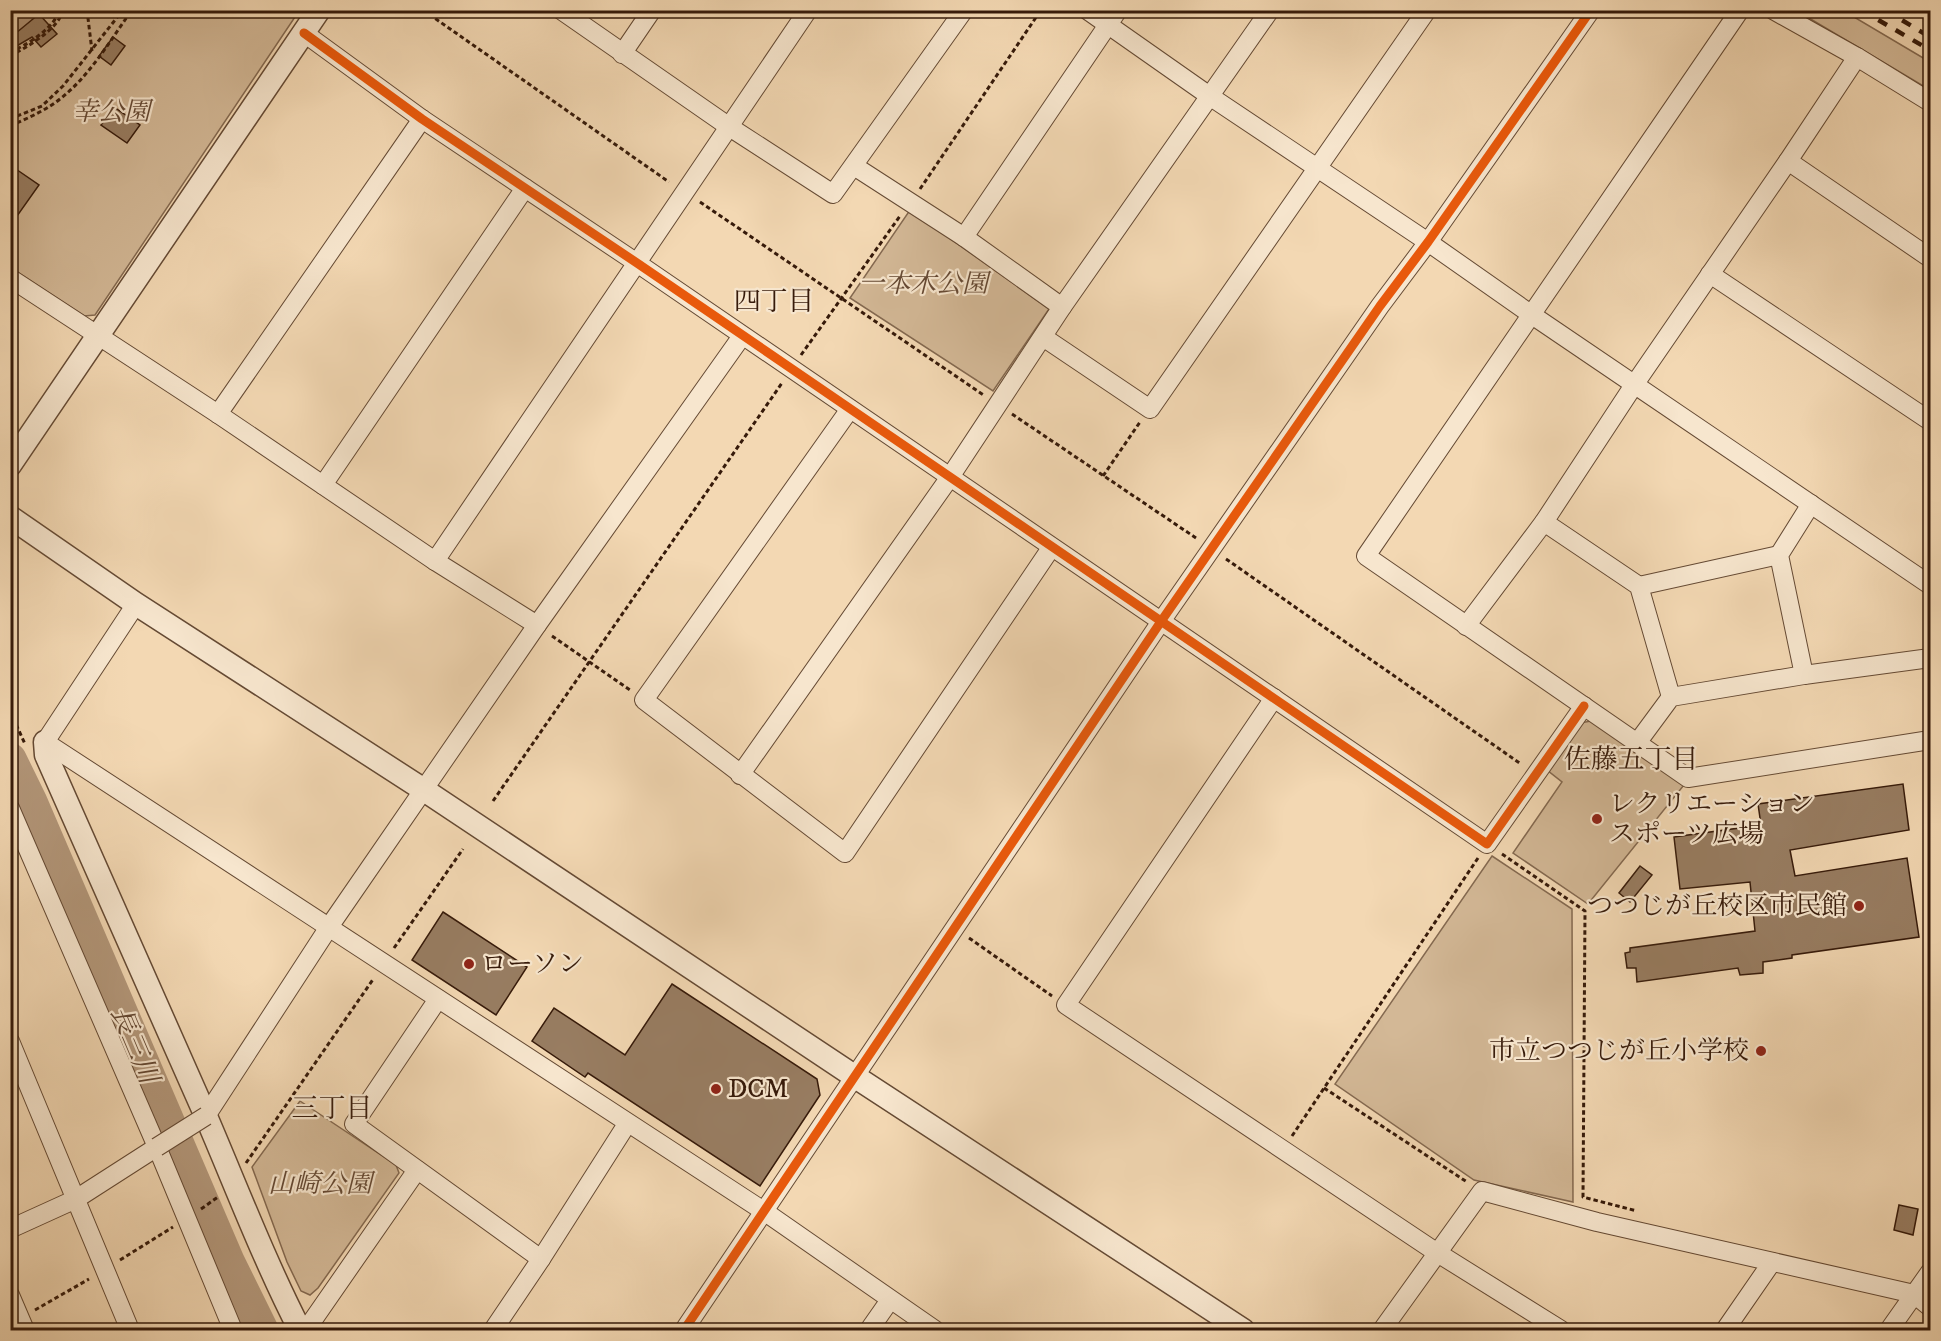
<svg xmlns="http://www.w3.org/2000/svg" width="1941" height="1341" viewBox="0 0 1941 1341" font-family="'IM FELL DW Pica','Noto Serif JP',serif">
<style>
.green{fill:#d3b896;stroke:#846950;stroke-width:1.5}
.water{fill:#b3977a;stroke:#81654d;stroke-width:1.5}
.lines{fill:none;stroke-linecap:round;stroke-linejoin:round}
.river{stroke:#b3977a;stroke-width:33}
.building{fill:#987d62;stroke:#361a0a;stroke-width:1.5}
.minor-casing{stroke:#654a34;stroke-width:20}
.tertiary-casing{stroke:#654a34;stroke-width:25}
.path{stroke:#361a0a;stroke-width:3;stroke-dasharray:4.5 3;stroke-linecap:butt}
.minor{stroke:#f7e6ce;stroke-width:18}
.tertiary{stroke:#f7e6ce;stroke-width:22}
.rail{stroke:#361a0a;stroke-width:4.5;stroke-dasharray:10 10;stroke-linecap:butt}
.minor-bridge-casing{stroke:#654a34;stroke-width:20;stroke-linecap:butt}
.minor-bridge{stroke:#f7e6ce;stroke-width:18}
.cycleway-casing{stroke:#f7e6ce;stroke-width:13}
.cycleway{stroke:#e8590c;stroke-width:9}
.poi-dot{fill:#8f2418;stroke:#f7e6ce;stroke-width:2}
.labels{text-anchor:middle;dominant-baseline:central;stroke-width:4.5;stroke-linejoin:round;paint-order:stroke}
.park-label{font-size:26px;font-style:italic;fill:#654934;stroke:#f7e6ce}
.poi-label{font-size:26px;fill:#361a0a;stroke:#f7e6ce;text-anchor:start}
.neighbourhood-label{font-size:27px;fill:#361a0a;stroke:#f7e6ce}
.water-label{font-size:27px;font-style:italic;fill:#624631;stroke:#f7e6ce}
</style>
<rect width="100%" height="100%" fill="#f3d8b3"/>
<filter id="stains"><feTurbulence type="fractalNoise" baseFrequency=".00333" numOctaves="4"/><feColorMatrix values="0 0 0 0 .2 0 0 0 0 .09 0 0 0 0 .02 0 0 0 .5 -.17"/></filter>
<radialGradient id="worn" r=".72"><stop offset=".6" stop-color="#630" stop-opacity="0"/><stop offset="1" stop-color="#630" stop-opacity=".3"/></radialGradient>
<!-- green -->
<g class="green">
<polygon points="10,11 299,11 95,315 84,316 11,268"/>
<polygon points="1797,11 1844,11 1930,62 1930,90"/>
<polygon points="910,210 1049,309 993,391 850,298"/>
<polygon points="1591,721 1684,785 1588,904 1513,853 1562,782 1547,770 1580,723"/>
<polygon points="1492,856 1572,909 1573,1202 1474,1180 1335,1084"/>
<polygon points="300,1101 396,1165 399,1173 318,1288 310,1295 301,1291 287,1262 252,1167"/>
</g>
<!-- water -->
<polygon class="water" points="11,11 43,11 40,16 11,40"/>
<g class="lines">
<!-- river -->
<polyline class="river" points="10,759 31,802 228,1261 262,1330"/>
</g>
<!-- building -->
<g class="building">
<polygon points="39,14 57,34 41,47 32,37 10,50 10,38"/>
<polygon points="113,37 125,46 111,65 99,56"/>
<polygon points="114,107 140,125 127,143 101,125"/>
<polygon points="10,165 39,185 10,226"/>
<polygon points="1903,784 1909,830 1790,850 1795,876 1907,858 1919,937 1792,955 1792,958 1763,962 1763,973 1740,975 1738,968 1637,982 1636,968 1627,968 1625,953 1630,952 1630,948 1755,931 1750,882 1680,889 1674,837 1761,825 1758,804"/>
<polygon points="1640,866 1652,875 1630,902 1619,893"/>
<polygon points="443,912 527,967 496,1015 412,960"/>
<polygon points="672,984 817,1079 820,1095 760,1186 588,1073 585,1077 532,1041 554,1008 625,1055"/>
<polygon points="1899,1205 1918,1209 1913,1235 1894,1230"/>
</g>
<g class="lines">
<defs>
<g id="minor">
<polyline points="561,10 728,126 833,194 964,10"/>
<polyline points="1087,10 1211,97 1428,242 1532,315 1930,585"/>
<polyline points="1740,10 1366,556 1688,778 1930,740"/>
<polyline points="1773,10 1857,57 1930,102"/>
<polyline points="304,33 422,119 637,263 1487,844 1584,706"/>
<polyline points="622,54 652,10"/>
<polyline points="1788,161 1930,258"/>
<polyline points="854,166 964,237 1062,307"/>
<polyline points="964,237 1118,10"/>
<polyline points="1710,274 1930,421"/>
<polyline points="10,278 218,414 435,561 537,625"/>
<polyline points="1043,337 1150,409 1427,10"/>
<polyline points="850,409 644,700 845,853 1051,548"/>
<polyline points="218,414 422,119"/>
<polyline points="323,485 525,188"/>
<polyline points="1544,522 1639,586 1671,697"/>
<polyline points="435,561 808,10"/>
<polyline points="1639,586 1779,555"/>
<polyline points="136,604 45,742 765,1212 935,1330"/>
<polyline points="1466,626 1544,522 1634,385 1788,161 1857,57"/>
<polyline points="1804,675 1779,555 1811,504"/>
<polyline points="1274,698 1066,1005 1436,1252 1561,1330"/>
<polyline points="1637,743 1671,697 1804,675 1930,658"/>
<polyline points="740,775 950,477 1062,307 1270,10"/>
<polyline points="10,808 157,1147 233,1330"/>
<polyline points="438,999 354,1124 541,1259"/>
<polyline points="10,1041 130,1330"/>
<polyline points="206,1116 329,927 537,625 742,336"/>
<polyline points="10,1229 76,1199 157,1147"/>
<polyline points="10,1295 25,1330"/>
<polyline points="306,1330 417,1170"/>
<polyline points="493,1330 541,1259 627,1124"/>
<polyline points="684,1330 1162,620 1380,306 1428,242 1591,10"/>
<polyline points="869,1330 890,1300"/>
<polyline points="1382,1330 1482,1191 1597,1222 1914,1294 1930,1307"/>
<polyline points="1725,1330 1772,1262"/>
<polyline points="1889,1330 1930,1272"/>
</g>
<g id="tertiary">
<polyline points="10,465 319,10"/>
<polyline points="10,517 136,604 424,790 854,1076 1243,1330"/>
<path d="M45,742l1,13c53,119 106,239 159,359 31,72 59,146 95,216"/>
</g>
</defs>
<!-- minor casing -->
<use href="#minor" class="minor-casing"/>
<!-- tertiary casing -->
<use href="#tertiary" class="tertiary-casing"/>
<!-- path -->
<g class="path">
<polyline points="87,10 92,51"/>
<polyline points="423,10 669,182"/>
<path d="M10,52c16,-6 46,-25 49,-42"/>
<path d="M10,56c17,-9 49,-27 53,-46"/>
<polyline points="10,119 42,106 63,86 123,10"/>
<path d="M10,126c16,-7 32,-14 46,-24 32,-23 53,-60 76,-92"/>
<polyline points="920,189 1041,10"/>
<polyline points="700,202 985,396"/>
<polyline points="801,355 900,216"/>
<polyline points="1012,414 1196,538"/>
<polyline points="1103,476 1140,422"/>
<polyline points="1226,559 1521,764"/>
<polyline points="552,636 630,690"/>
<polyline points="10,711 25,744"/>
<polyline points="493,801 782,383"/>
<polyline points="1502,854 1585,911 1583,1197 1637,1211"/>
<polyline points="969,938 1052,996"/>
<polyline points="394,948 463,849"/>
<polyline points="1324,1088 1467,1182"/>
<polyline points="1292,1136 1478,858"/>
<polyline points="246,1163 374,978"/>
<polyline points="201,1209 218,1197"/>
<polyline points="120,1260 173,1227"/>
<polyline points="35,1310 89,1279"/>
</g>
<!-- minor -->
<use href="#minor" class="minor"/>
<!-- tertiary -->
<use href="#tertiary" class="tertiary"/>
<!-- rail -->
<g class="rail">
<polyline points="1861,10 1930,50"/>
<polyline points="1885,10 1930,37"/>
</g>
<defs>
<polyline id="minor-bridge" points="157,1147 206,1116"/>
</defs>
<!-- minor-bridge casing -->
<use href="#minor-bridge" class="minor-bridge-casing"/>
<!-- minor-bridge -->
<use href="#minor-bridge" class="minor-bridge"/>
<defs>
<g id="cycleway">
<polyline points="304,33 422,119 637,263 1487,844 1584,706"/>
<polyline points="684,1330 1162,620 1380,306 1428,242 1591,10"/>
</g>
</defs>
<!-- cycleway casing -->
<use href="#cycleway" class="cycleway-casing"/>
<!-- cycleway -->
<use href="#cycleway" class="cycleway"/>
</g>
<!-- markers -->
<g class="poi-dot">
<circle cx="1597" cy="819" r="6"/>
<circle cx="1859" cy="906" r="6"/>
<circle cx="469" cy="964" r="6"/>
<circle cx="1761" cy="1051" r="6"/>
<circle cx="716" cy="1089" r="6"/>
</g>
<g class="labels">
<!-- park labels -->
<g class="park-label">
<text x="111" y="112">幸公園</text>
<text x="923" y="284">一本木公園</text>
<text x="320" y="1184">山崎公園</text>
</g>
<!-- poi labels -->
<g class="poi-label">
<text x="1609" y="804">レクリエーション<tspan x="1609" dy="30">スポーツ広場</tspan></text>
<text x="1847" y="906" text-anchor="end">つつじが丘校区市民館</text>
<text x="481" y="964">ローソン</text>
<text x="1749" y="1051" text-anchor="end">市立つつじが丘小学校</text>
<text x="728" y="1089">DCM</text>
</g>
<!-- neighbourhood labels -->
<g class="neighbourhood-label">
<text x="774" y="302">四丁目</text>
<text x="1631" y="760">佐藤五丁目</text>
<text x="332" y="1109">三丁目</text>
</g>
<!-- water labels -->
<g class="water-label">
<text transform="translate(134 1045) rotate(67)">長三川</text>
</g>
</g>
<!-- margin -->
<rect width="1941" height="1341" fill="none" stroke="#f3d8b3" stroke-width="36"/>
<rect x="12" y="12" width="1917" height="1317" fill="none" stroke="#361a0a" stroke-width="3"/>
<rect x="18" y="18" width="1905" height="1305" fill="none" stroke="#361a0a" stroke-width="1.5"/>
<rect width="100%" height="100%" filter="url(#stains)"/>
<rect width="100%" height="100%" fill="url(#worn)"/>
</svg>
